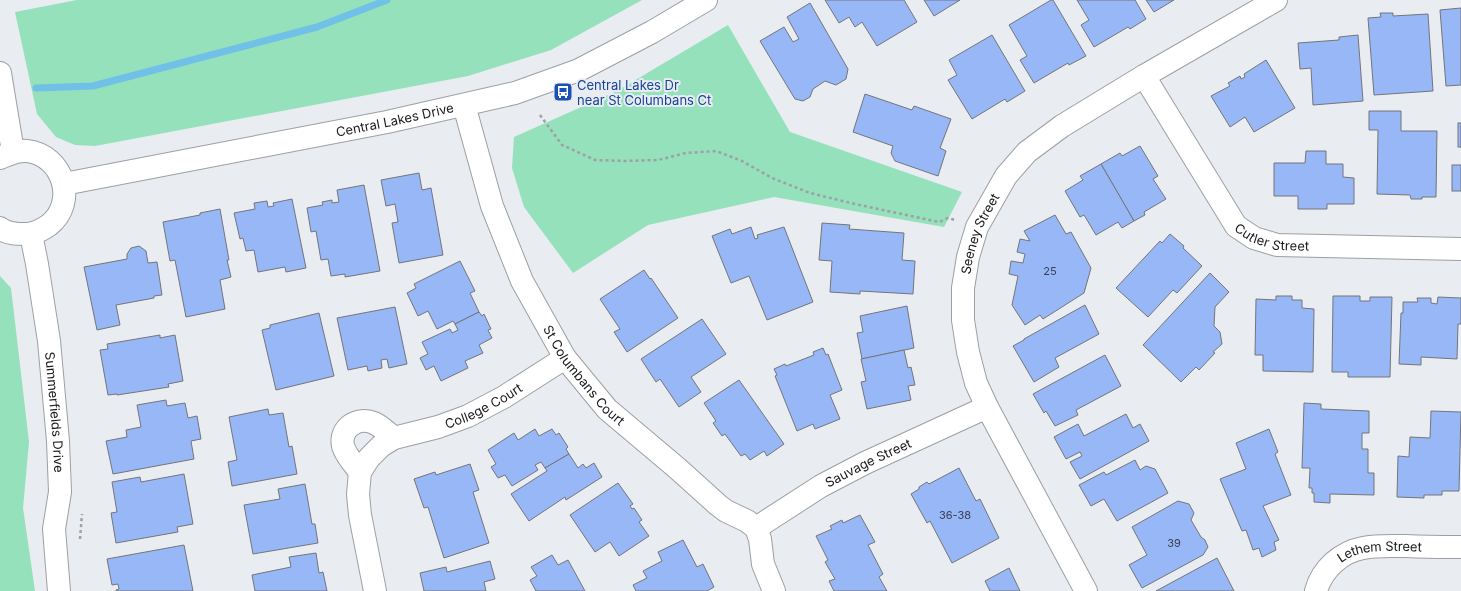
<svg xmlns="http://www.w3.org/2000/svg" width="1461" height="591" viewBox="0 0 1461 591" font-family="Inter,sans-serif">
<style>
.green{fill:#94e1bc}
.lines{fill:none;stroke-linecap:round;stroke-linejoin:round}
.stream{stroke:#71c0e7;stroke-width:7}
.building{fill:#98b7f6;stroke:#73757a}
.minor-casing{stroke:#9d9fa4;stroke-width:24}
.path{stroke:#9ea0a4;stroke-width:2.5;stroke-dasharray:3 3;stroke-linecap:butt}
.minor{stroke:#fff;stroke-width:22}
.labels{text-anchor:middle;dominant-baseline:central;stroke-width:4;stroke-linejoin:round;paint-order:stroke}
.number-label{font-size:11px;fill:#384052}
.transit-label{font-size:13px;fill:#164399;stroke:#e9ecf1;text-anchor:start}
.street-label{font-size:13px;fill:#18191b;stroke:#e9ecf1}
</style>
<rect width="100%" height="100%" fill="#e9ecf1"/>
<!-- green -->
<g class="green">
<polygon points="77,0 642,0 551,50 468,76 95,146 75,145 56,137 37,114 15,12"/>
<polygon points="728,25 790,132 962,192 944,227 774,197 648,225 573,273 524,207 512,168 514,137 617,91"/>
<polygon points="0,276 11,288 29,442 23,508 35,591 0,591"/>
</g>
<g class="lines">
<!-- stream -->
<polyline class="stream" points="36,88 93,86 317,27 387,0"/>
</g>
<!-- building -->
<g class="building">
<polygon points="825,0 904,0 917,22 877,46 862,22 855,27 849,17 839,23"/>
<polygon points="924,0 960,0 934,16"/>
<polygon points="1051,0 1053,0 1086,56 1069,65 1068,63 1034,83 1020,60 1027,56 1009,25"/>
<polygon points="1077,0 1135,0 1146,19 1130,29 1128,27 1094,47 1081,25 1089,20"/>
<polygon points="1146,0 1174,0 1154,12"/>
<polygon points="810,3 848,69 846,79 836,85 825,81 813,89 810,97 803,101 795,99 760,41 784,27 793,42 799,39 787,17"/>
<polygon points="1461,8 1461,85 1446,86 1440,10"/>
<polygon points="1380,13 1393,13 1393,16 1428,14 1433,91 1374,95 1368,18 1381,17"/>
<polygon points="992,35 1025,91 1007,102 1005,99 972,119 948,80 957,75 949,60"/>
<polygon points="1358,35 1363,101 1313,105 1311,68 1300,69 1298,43 1339,40 1339,37"/>
<polygon points="1266,60 1295,108 1254,132 1245,117 1230,127 1211,96 1230,86 1228,83 1240,76 1241,79 1245,77 1244,74"/>
<polygon points="865,94 912,110 914,106 951,119 940,148 946,151 938,176 895,161 891,153 893,146 853,132"/>
<polygon points="1369,111 1401,111 1401,131 1437,131 1436,197 1422,197 1422,199 1411,199 1410,195 1377,194 1378,130 1369,130"/>
<rect x="1458" y="123" width="3" height="24"/>
<polygon points="1140,146 1158,176 1153,179 1166,199 1144,212 1145,215 1134,221 1101,164 1120,153 1122,156"/>
<polygon points="1306,151 1326,151 1326,164 1343,164 1343,177 1354,178 1354,204 1327,204 1327,209 1298,209 1298,196 1274,196 1274,163 1305,163"/>
<polygon points="1101,164 1134,221 1122,228 1118,222 1096,235 1084,215 1080,217 1065,191 1083,180 1080,176"/>
<rect x="1452" y="165" width="9" height="26"/>
<polygon points="419,173 422,190 431,188 443,255 399,263 392,223 398,222 395,204 386,206 381,180"/>
<polygon points="364,185 380,271 345,277 345,274 331,276 328,259 321,260 316,231 311,232 307,208 323,205 322,202 332,200 332,203 339,202 337,190"/>
<polygon points="292,199 306,268 286,272 285,267 258,272 254,250 246,251 243,238 240,239 234,213 255,209 254,203 267,201 268,207 274,206 273,203"/>
<polygon points="220,209 229,260 227,260 231,277 220,280 225,309 186,317 175,260 170,261 163,222 200,215 200,213"/>
<polygon points="1055,215 1066,234 1071,232 1091,268 1084,293 1043,319 1040,315 1025,325 1012,305 1018,276 1009,274 1011,261 1023,263 1025,254 1017,252 1020,239 1030,241 1024,231"/>
<polygon points="822,223 850,225 849,229 904,233 902,260 915,261 913,294 860,291 860,294 830,292 832,261 819,260"/>
<polygon points="751,227 755,239 758,238 757,235 784,227 813,302 767,320 749,276 731,283 712,236 730,229 732,234"/>
<polygon points="1170,234 1184,246 1183,248 1202,266 1177,293 1173,290 1148,317 1116,288 1160,241 1162,243"/>
<polygon points="139,246 146,251 148,263 157,262 162,295 154,296 154,298 116,305 120,325 97,330 84,267 127,259 127,254 131,248"/>
<polygon points="460,261 475,291 470,293 479,312 455,324 453,321 437,329 428,311 418,316 407,293 416,288 414,284"/>
<polygon points="644,270 650,279 651,278 678,318 627,352 614,332 620,329 600,299"/>
<polygon points="1210,273 1229,292 1215,307 1214,326 1220,332 1222,344 1213,352 1215,353 1199,370 1196,367 1181,382 1143,345"/>
<polygon points="1276,296 1292,296 1292,300 1302,300 1302,308 1314,309 1313,372 1263,371 1263,355 1255,355 1256,299 1276,300"/>
<polygon points="1333,296 1360,296 1360,301 1370,301 1370,297 1392,297 1390,377 1348,377 1348,372 1332,372"/>
<polygon points="1438,297 1461,298 1461,324 1458,324 1457,359 1421,357 1421,365 1399,364 1401,313 1403,313 1403,302 1418,302 1417,298 1431,298 1431,303 1437,304"/>
<polygon points="1085,305 1099,334 1055,358 1059,367 1034,382 1013,346 1024,340 1024,339"/>
<polygon points="907,306 914,348 862,359 857,333 863,332 860,316"/>
<polygon points="395,307 407,364 389,368 387,359 381,360 382,368 368,371 367,366 348,370 337,318"/>
<polygon points="479,312 482,316 484,314 491,329 488,330 492,338 479,345 483,353 465,361 468,368 441,381 434,366 426,370 420,358 428,354 422,342 450,329 452,333 458,330 455,324"/>
<polygon points="319,313 334,376 276,390 262,330 270,328 270,325"/>
<polygon points="702,319 726,354 691,377 701,392 679,407 660,379 656,382 641,359"/>
<polygon points="160,335 160,338 175,335 183,381 168,384 169,387 117,395 117,394 108,395 100,350 108,349 107,344"/>
<polygon points="823,348 826,355 828,354 842,390 830,395 840,419 815,429 813,424 797,431 775,376 777,375 774,369 785,364 786,366 814,355 813,352"/>
<polygon points="904,350 908,368 911,367 915,385 908,386 911,400 867,409 861,382 866,381 861,359"/>
<polygon points="1105,355 1121,386 1076,410 1078,415 1055,426 1046,411 1044,413 1033,394"/>
<polygon points="739,380 784,444 767,456 764,451 750,460 745,454 741,456 725,434 722,436 713,423 716,421 704,403"/>
<polygon points="166,400 167,406 185,403 188,418 197,416 201,439 191,441 194,459 113,474 106,441 127,437 126,430 141,427 137,405"/>
<polygon points="1304,403 1321,404 1321,409 1369,411 1369,433 1362,433 1362,449 1368,449 1368,473 1374,473 1374,495 1330,494 1330,503 1314,502 1314,493 1312,493 1312,488 1309,488 1310,468 1302,468"/>
<polygon points="268,409 269,415 283,413 289,447 292,446 297,474 232,486 228,462 237,460 229,417"/>
<polygon points="1431,411 1461,412 1459,491 1442,491 1442,495 1424,495 1424,498 1397,497 1398,456 1409,457 1410,437 1430,438"/>
<polygon points="1126,414 1133,428 1140,424 1149,441 1080,479 1070,462 1082,456 1080,452 1066,459 1054,437 1078,424 1084,436"/>
<polygon points="535,429 539,436 552,429 556,435 559,433 568,447 566,449 569,454 545,468 541,462 535,465 538,470 512,486 505,475 498,478 491,467 496,464 488,450 514,433 518,440"/>
<polygon points="1269,429 1278,452 1275,454 1291,495 1263,506 1279,540 1274,542 1276,550 1262,557 1259,548 1253,550 1246,530 1242,531 1220,479 1246,469 1236,443"/>
<polygon points="569,454 578,468 583,464 586,468 594,463 602,477 566,500 565,497 529,521 511,494 547,471 545,468"/>
<polygon points="1135,460 1140,470 1146,466 1155,469 1168,493 1117,521 1104,499 1091,506 1079,485 1104,472 1106,475"/>
<polygon points="470,464 479,490 473,492 489,543 444,558 428,507 424,508 414,479 435,472 436,475"/>
<polygon points="959,468 976,501 980,499 999,538 952,563 930,521 927,523 911,494 919,489 919,487 927,482 929,484"/>
<polygon points="184,474 193,524 177,527 178,532 116,543 111,513 117,512 112,482 140,477 141,482"/>
<polygon points="618,483 633,504 630,506 632,509 634,508 642,520 639,522 649,536 619,556 610,542 595,552 570,515"/>
<polygon points="305,484 312,524 315,524 318,543 253,554 244,505 280,499 278,489"/>
<polygon points="1178,501 1189,504 1194,513 1191,520 1201,537 1205,540 1208,547 1203,555 1142,588 1129,565 1147,555 1132,527"/>
<polygon points="860,515 875,542 868,545 883,574 879,577 887,591 834,591 829,581 835,579 825,562 828,560 816,536 832,529 830,526 842,520 843,523"/>
<polygon points="683,540 697,567 703,564 714,587 707,591 636,591 633,585 647,578 643,571 662,561 658,552"/>
<polygon points="184,545 193,591 116,591 116,590 119,589 118,584 112,585 107,559"/>
<polygon points="316,553 319,573 323,572 327,591 255,591 252,575 291,567 289,557"/>
<polygon points="552,555 558,565 568,560 585,591 536,591 530,580 537,576 531,567"/>
<polygon points="1217,558 1234,591 1156,591"/>
<polygon points="490,561 495,579 484,582 486,591 424,591 420,573 446,567 447,572"/>
<polygon points="1009,568 1020,591 990,591 985,581"/>
</g>
<g class="lines">
<defs>
<g id="minor">
<polyline points="0,73 13,152"/>
<path id="s1" d="M1144,76l92,150 18,12 23,7 184,4"/>
<path id="s2" d="M464,105l28,101 30,75 43,77 42,51 70,59 41,37 8,6 21,10 9,7 4,11 3,25 11,27"/>
<path d="M0,158c9,-4 17,-8 27,-7 36,4 51,51 22,74 -7,5 -14,9 -23,9 -9,0 -19,0 -26,-6"/>
<path id="s3" d="M64,184l323,-62 128,-29 64,-23 73,-38 54,-32"/>
<path id="s4" d="M31,234l6,30 12,77 9,100 2,51 -6,37 5,62"/>
<path d="M360,472c-6,-8 -14,-16 -17,-26 -4,-18 15,-30 31,-23 7,3 14,10 20,15"/>
<path id="s5" d="M756,528l65,-42 44,-23 122,-56"/>
<path id="s6" d="M375,591l-15,-76 -2,-21 2,-22 9,-14 12,-12 13,-8 44,-11 30,-11 36,-19 61,-39"/>
<path id="s7" d="M1086,591l-99,-184 -11,-24 -8,-31 -5,-32v-32l5,-31 9,-30 29,-51 21,-24 35,-26 82,-50 132,-76"/>
<path id="s8" d="M1316,591c6,-22 25,-39 47,-43 14,-3 29,-2 43,-2 18,1 37,1 55,1"/>
</g>
</defs>
<!-- minor casing -->
<use href="#minor" class="minor-casing"/>
<!-- path -->
<g class="path">
<polyline points="540,115 562,145 595,160 625,161 658,160 686,153 716,151 742,161 772,178 810,193 855,204 939,222 948,218 955,220"/>
<polyline points="80,539 82,514"/>
</g>
<!-- minor -->
<use href="#minor" class="minor"/>
</g>
<!-- icons -->
<defs>
<symbol id="bus-square" viewBox="-11 -11 22 22"><rect x="-9" y="-9" width="18" height="18" rx="4" fill="#1a4fb4" stroke="#e9ecf1"/><path d="M-5-6H5V4H4V6H2V4H-2V6H-4V4H-5ZM-3.5-4V0h7V-4ZM-3.5 1.2v1.5H-2V1.2ZM2 1.2v1.5H3.5V1.2Z" fill="#fff"/></symbol>
</defs>
<g fill-rule="evenodd">
<use href="#bus-square" x="552" y="81" width="22" height="22"/>
</g>
<g class="labels">
<!-- number labels -->
<g class="number-label">
<text x="1050" y="271">25</text>
<text x="955" y="515">36-38</text>
<text x="1174" y="543">39</text>
</g>
<!-- transit labels -->
<g class="transit-label">
<text x="577" y="85">Central Lakes Dr<tspan x="577" dy="15">near St Columbans Ct</tspan></text>
</g>
<!-- street labels -->
<g class="street-label">
<text stroke="none"><textPath href="#s3" startOffset="337">Central Lakes Drive</textPath></text>
<text stroke="none"><textPath href="#s1" startOffset="215">Cutler Street</textPath></text>
<text stroke="none"><textPath href="#s7" startOffset="389">Seeney Street</textPath></text>
<text stroke="none"><textPath href="#s2" startOffset="299">St Columbans Court</textPath></text>
<text stroke="none"><textPath href="#s6" startOffset="265">College Court</textPath></text>
<text stroke="none"><textPath href="#s4" startOffset="180">Summerfields Drive</textPath></text>
<text stroke="none"><textPath href="#s5" startOffset="130">Sauvage Street</textPath></text>
<text stroke="none"><textPath href="#s8" startOffset="83">Lethem Street</textPath></text>
</g>
</g>
</svg>
